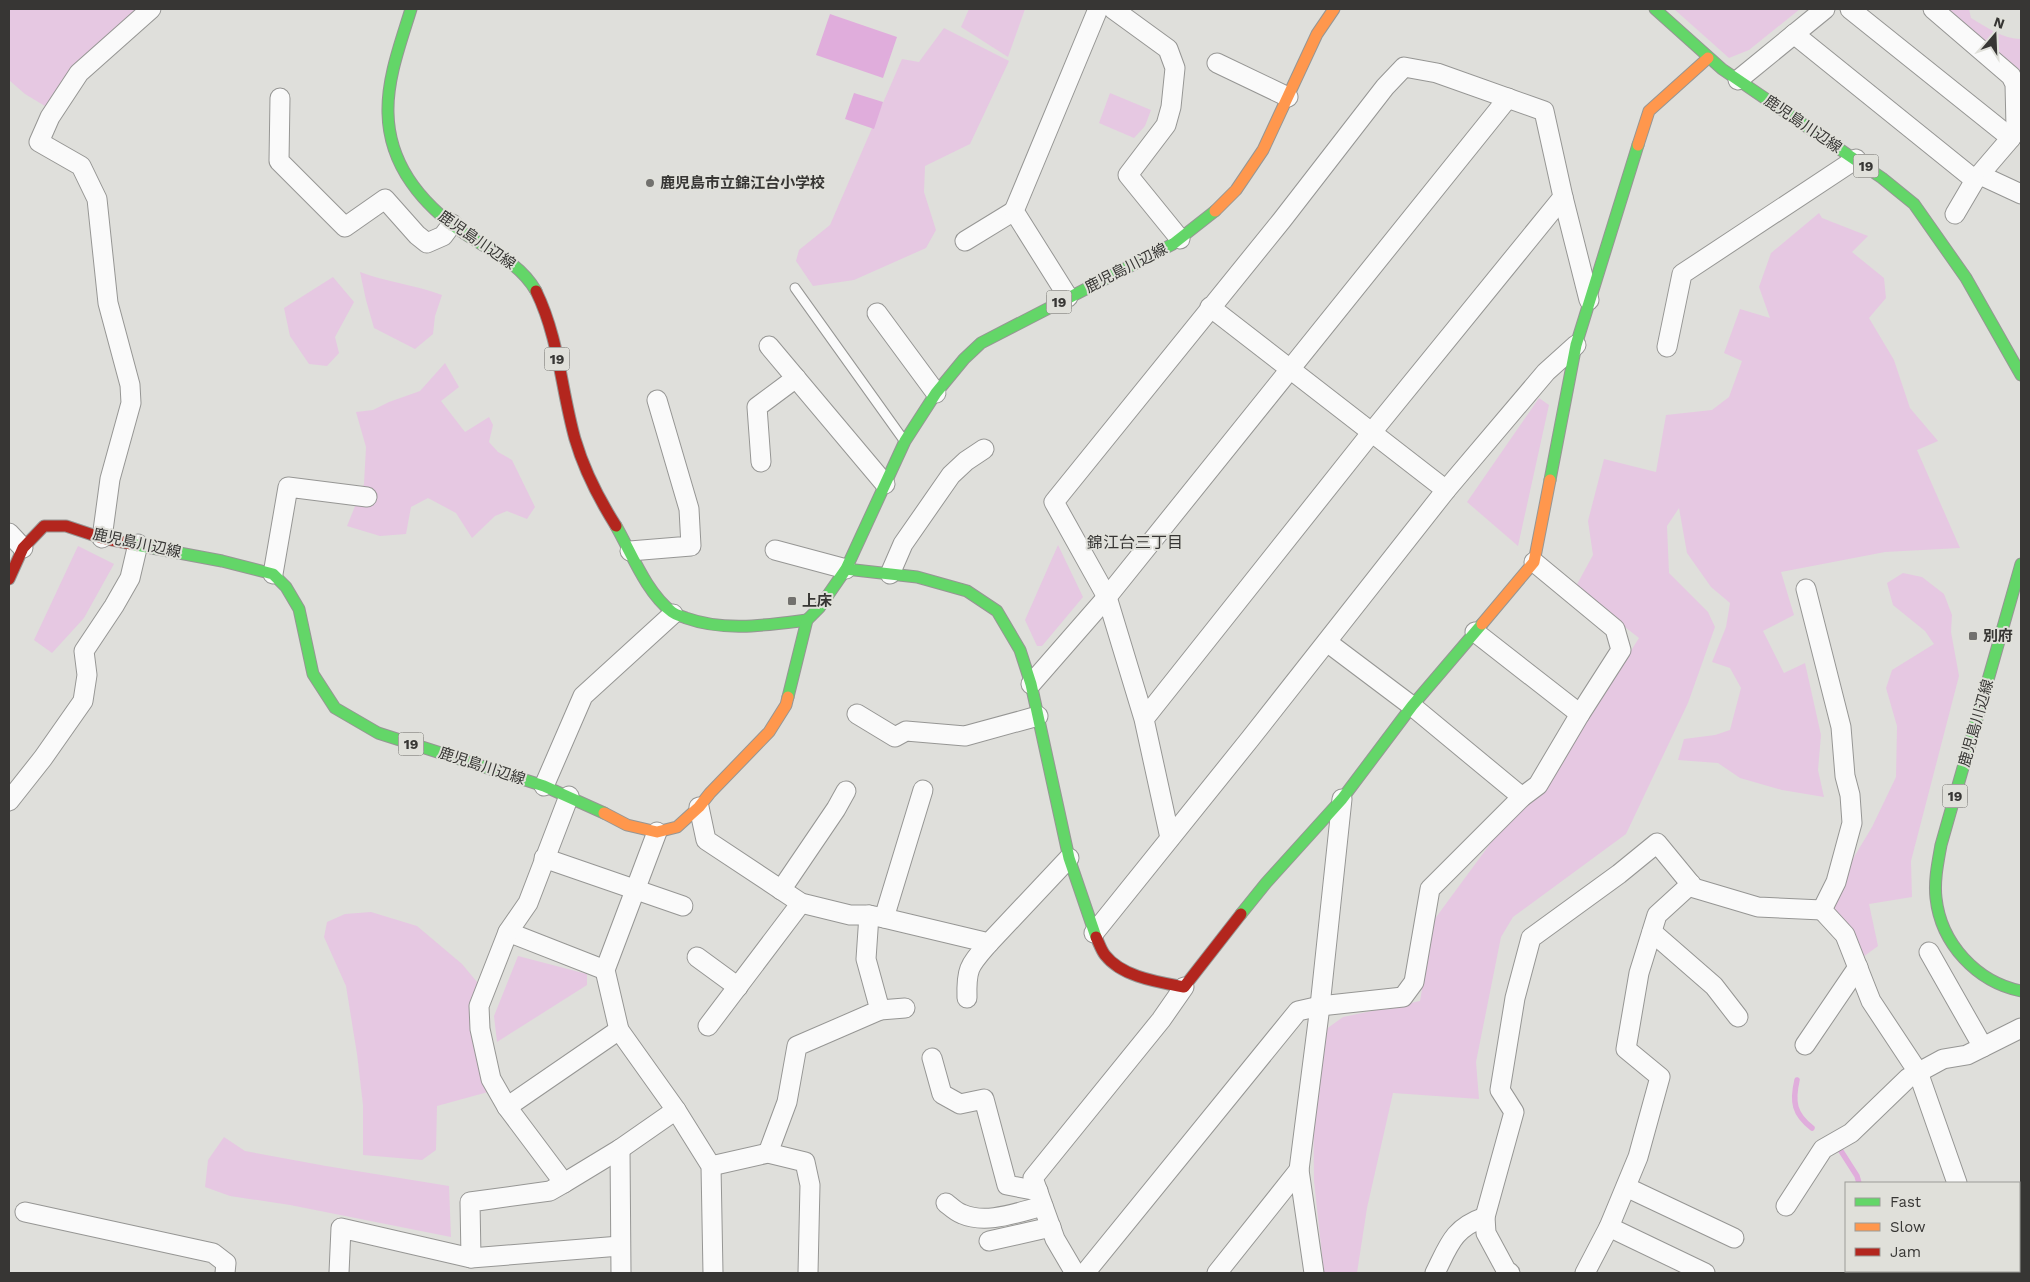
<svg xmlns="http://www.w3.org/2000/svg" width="2030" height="1282" viewBox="0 0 2030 1282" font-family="'Work Sans','Noto Sans JP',sans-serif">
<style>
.green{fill:#e6c8e2}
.water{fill:#e0addc}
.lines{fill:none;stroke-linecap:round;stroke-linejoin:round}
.stream{stroke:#e0addc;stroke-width:5.5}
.lane-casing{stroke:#969694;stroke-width:11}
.street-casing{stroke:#969694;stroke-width:21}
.fast-casing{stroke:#969694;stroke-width:13}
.slow-casing{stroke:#969694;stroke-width:13}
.jam-casing{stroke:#969694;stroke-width:13}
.lane{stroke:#fafafa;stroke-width:9}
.street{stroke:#fafafa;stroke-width:19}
.fast{stroke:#63d668;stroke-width:11}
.slow{stroke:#ff974d;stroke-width:11}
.jam{stroke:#b3261e;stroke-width:11}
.poi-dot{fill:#72716e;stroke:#e0e0da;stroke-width:2}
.labels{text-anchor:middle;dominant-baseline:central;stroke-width:4;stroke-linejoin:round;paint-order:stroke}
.shield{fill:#e0e0da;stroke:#6a6966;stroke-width:1}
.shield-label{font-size:14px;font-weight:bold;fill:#373634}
.street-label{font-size:15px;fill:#373634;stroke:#e0e0da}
.poi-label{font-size:15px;font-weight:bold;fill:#373634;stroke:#e0e0da;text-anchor:start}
.neighbourhood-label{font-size:16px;fill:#373634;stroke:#e0e0da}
</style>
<rect width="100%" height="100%" fill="#dfdfdb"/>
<!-- green -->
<g class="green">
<polygon points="9,9 145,9 57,97 45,106 25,94 9,80"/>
<polygon points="969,9 1025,9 1008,57 961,27"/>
<polygon points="1674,9 1800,9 1749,50 1729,58"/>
<path d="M1942,9h27l2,9c15,9 32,21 50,21v38z"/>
<polygon points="944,28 1009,61 970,144 925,166 924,192 936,230 926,248 854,280 813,286 796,261 799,250 830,225 902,59 919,62"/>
<polygon points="1110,93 1151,110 1145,126 1134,138 1099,123"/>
<polygon points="1819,213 1822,218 1868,236 1852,252 1884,278 1886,298 1869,318 1894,360 1910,408 1938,441 1917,450 1960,548 1885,552 1781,572 1794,615 1763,631 1784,673 1805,663 1821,735 1818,770 1824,797 1782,790 1740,778 1718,763 1678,760 1684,739 1715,735 1730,730 1741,688 1730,668 1712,662 1726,627 1730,603 1711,587 1687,553 1679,508 1667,526 1669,573 1708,612 1715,627 1688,703 1626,834 1513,917 1501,937 1476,1062 1479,1099 1393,1093 1367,1208 1357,1273 1324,1273 1314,1181 1313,1090 1318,1035 1343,1017 1420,1001 1434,920 1498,833 1545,788 1639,638 1575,588 1593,555 1588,521 1604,459 1656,472 1666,415 1712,410 1729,397 1742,361 1724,353 1740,309 1770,318 1759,287 1771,253"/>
<path d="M360,272c27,10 55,13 82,23l-7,21 -2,18 -18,15 -41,-21 -8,-28z"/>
<polygon points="333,277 354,302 335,337 339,353 327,366 309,364 290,336 284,308"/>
<polygon points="445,363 459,387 441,401 465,432 489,417 493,425 489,442 498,452 512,460 535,507 527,519 507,511 495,516 472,538 456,513 428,498 411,507 406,534 380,536 347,526 364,484 366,447 356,412 373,410 389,402 420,391"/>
<polygon points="1539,398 1549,405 1518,546 1467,502"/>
<polygon points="1058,545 1083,597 1042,646 1037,646 1025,620"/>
<polygon points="78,546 114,564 84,618 52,653 34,640"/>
<polygon points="1903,573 1922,577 1944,594 1952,615 1951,632 1959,676 1911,861 1912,897 1869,904 1878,946 1852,965 1831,921 1828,899 1843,891 1848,867 1872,827 1896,777 1897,726 1886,688 1892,670 1934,644 1925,631 1893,605 1887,583"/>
<polygon points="371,912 417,926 462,964 482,988 488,1092 437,1106 436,1150 422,1160 363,1155 363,1105 357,1054 346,986 324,937 327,922 345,914"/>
<polygon points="518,956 587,974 587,985 497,1042 494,1016"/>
<polygon points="224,1137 245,1151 326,1166 449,1186 451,1237 290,1205 230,1196 205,1187 208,1160"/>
</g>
<!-- water -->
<g class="water">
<polygon points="830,14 897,37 883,78 816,55"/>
<polygon points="854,93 883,102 874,129 845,119"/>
</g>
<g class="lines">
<!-- stream -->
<g class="stream">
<path d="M1797,1080c-5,22 -3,34 15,48"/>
<polyline points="1841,1151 1857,1176 1859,1183"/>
<polyline points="1886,1271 1886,1273"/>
</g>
<defs>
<polyline id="lane" points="795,288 903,439"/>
<g id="street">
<polyline points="1113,9 1168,49 1175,68 1171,107 1166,125 1128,175 1180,239"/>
<polyline points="1933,9 2011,76 2015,84 2016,127 2011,138"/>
<polyline points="1794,34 1975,180 2011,138 1850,9"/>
<polyline points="1217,63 1288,97"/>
<polyline points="1738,80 1825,9"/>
<polyline points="280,98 279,161 345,227 385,199 417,235 427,243 443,236 452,224"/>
<polyline points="1980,175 2021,194"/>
<polyline points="1563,197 1589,300"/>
<polyline points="1955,214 1975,180"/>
<polyline points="965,241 1014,211"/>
<polyline points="1068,297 1014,211 1098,9"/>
<polyline points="1210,307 1446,490"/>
<polyline points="877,313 936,393"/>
<polyline points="769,346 885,484"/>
<polyline points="1667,347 1682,274 1856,159"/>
<polyline points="761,462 757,407 796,378"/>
<polyline points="9,533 23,548"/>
<polyline points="102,538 110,479 131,403 130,385 108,303 97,199 81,166 39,142 50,117 79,73 151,9"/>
<polyline points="775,550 846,569"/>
<polyline points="630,551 691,546 689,509 657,400"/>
<polyline points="273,574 288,487 367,497"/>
<polyline points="890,574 903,544 951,475 966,461 984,449"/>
<polyline points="1806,589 1841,727 1845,776 1850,795 1852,823 1836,882 1822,910 1845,935 1871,1001 1918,1072 1957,1183"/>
<polyline points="1475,632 1580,714"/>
<polyline points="1327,642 1412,706 1522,797"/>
<polyline points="1031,684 1107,597 1508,98"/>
<polyline points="857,714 895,737 906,731 965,736 1038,716"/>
<polyline points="1144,719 1372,432 1563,197 1544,111 1437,73 1404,67 1385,87 1282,220 1054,502 1107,597 1144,719 1170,838"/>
<polyline points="544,786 583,696 673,614"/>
<polyline points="569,796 528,903 508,932 605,970"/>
<polyline points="9,801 43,758 83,701 87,675 84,651 114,606 130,578 138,544"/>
<polyline points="699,807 706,840 801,903 850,915 869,915 884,918 989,943 1069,858"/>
<polyline points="657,832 605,970 619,1030 676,1110 711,1166 713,1273"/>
<polyline points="544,858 683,906"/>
<polyline points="781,890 836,809 846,791"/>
<polyline points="884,918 923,790"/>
<polyline points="508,932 479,1006 480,1029 491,1079 507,1107 564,1183 620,1149 676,1110"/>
<polyline points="1652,932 1714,986 1738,1017"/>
<polyline points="1094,933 1250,739 1446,490 1546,372 1576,345"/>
<polyline points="1929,952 1983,1047"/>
<polyline points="697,957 738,987"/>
<path d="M967,998c-1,-31 3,-33 22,-55"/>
<polyline points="880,1010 905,1008"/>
<polyline points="708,1026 801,903"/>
<polyline points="1805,1045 1858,967"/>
<polyline points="932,1058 942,1094 960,1104 984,1099 1007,1185 1038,1191"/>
<polyline points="507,1107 619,1030"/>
<polyline points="620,1149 621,1273"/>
<polyline points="768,1153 787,1102 797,1046 880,1010 866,959 869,915"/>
<polyline points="711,1166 768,1153 805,1162 810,1185 808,1273"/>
<polyline points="1626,1187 1734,1238"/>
<path d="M946,1203c5,4 10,9 16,11 25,11 56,-2 81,-8"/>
<polyline points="1786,1206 1823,1149 1851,1133 1908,1078 1943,1059 1967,1055 2021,1028"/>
<polyline points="25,1212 213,1253 226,1263 225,1273"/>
<polyline points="1609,1227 1705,1273"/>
<polyline points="989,1241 1051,1227"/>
<polyline points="471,1258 470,1202 550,1191 564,1183"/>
<polyline points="339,1273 341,1228 471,1258 620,1246"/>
<polyline points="1075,1273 1055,1239 1033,1178 1161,1020 1184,987"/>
<polyline points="1085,1273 1298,1011 1320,1006 1403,997 1414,982 1430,889 1522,797 1538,785 1580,714 1621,650 1615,629 1534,562"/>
<polyline points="1217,1273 1299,1170"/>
<polyline points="1314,1273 1299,1170 1320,1006 1342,799"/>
<path d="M1435,1273c14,-28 18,-45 50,-56"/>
<polyline points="1510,1273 1506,1270 1486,1233 1485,1217 1514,1112 1500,1090 1515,998 1531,938 1619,874 1657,843 1694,888 1758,907 1822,910"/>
<polyline points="1585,1273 1609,1227 1638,1157 1660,1077 1626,1049 1639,973 1657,915 1691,884"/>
</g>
<g id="fast">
<path d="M411,9c-10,33 -24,69 -23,104 1,53 36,93 77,121 26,17 55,29 71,57"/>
<polyline points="1655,9 1722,69 1882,178 1914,204 1966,278 2021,375"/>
<polyline points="1550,480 1576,345 1638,145"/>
<path d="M616,526c16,28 30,66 56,86 4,3 9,4 14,6 39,14 81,7 121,2"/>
<polyline points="131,544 222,561 273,574 286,587 299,609 313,674 335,708 378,733 544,786 604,813"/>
<path d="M2021,564l-80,281c-3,17 -7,35 -5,53 5,46 41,84 85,93"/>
<polyline points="846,569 917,577 967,591 997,611 1020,650 1031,684 1069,858 1096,937"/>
<polyline points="788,697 807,620 819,608 846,569 905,441 936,393 964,359 981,343 1173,244 1215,211"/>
<polyline points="1241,914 1266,883 1342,799 1412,706 1482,624"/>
<polyline points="2019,1258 2021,1257"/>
<polyline points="1995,1273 1999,1271"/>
</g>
<g id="slow">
<polyline points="1638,145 1649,111 1708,58"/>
<polyline points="1215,211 1236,190 1263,150 1317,34 1334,9"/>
<polyline points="1482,624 1534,562 1550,480"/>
<polyline points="604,813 627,825 657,832 677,827 699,807 710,793 769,732 786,705 788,697"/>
</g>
<g id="jam">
<path d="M536,291c23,47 25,98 39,148 9,31 24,60 41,87"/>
<polyline points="9,579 23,548 44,526 66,526 102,538 131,544"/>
<path d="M1096,937c3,6 5,13 9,18 17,22 53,27 79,32l57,-73"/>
</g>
</defs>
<!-- lane casing -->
<use href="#lane" class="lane-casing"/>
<!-- street casing -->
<use href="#street" class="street-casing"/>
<!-- fast casing -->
<use href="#fast" class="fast-casing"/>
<!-- slow casing -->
<use href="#slow" class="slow-casing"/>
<!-- jam casing -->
<use href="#jam" class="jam-casing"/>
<!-- lane -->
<use href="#lane" class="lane"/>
<!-- street -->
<use href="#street" class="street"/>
<!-- fast -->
<use href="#fast" class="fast"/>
<!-- slow -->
<use href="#slow" class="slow"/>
<!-- jam -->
<use href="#jam" class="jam"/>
</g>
<!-- markers -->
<g class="poi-dot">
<circle cx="650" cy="183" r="5"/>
<rect x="787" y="596" width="10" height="10" rx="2.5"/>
<rect x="1968" y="631" width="10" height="10" rx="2.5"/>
</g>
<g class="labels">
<!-- shield labels -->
<g class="shield">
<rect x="1853.5" y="154.5" width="25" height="23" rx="4"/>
<rect x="1046.5" y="290.5" width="25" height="23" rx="4"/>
<rect x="544.5" y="347.5" width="25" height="23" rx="4"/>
<rect x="398.5" y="732.5" width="25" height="23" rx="4"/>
<rect x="1942.5" y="784.5" width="25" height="23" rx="4"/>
</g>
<g class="shield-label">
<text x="1866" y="166">19</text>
<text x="1059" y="302">19</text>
<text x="557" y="359">19</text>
<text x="411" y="744">19</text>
<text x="1955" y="796">19</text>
</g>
<!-- street labels -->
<g class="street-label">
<text transform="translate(1803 124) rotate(34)">鹿児島川辺線</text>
<text transform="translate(477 240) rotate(35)">鹿児島川辺線</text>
<text transform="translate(1126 268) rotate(-27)">鹿児島川辺線</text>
<text transform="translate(137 543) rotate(12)">鹿児島川辺線</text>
<text transform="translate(1976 723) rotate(-74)">鹿児島川辺線</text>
<text transform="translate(482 766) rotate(18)">鹿児島川辺線</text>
</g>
<!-- poi labels -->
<g class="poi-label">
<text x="660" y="183">鹿児島市立錦江台小学校</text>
<text x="802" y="601">上床</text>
<text x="1983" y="636">別府</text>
</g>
<!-- neighbourhood labels -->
<g class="neighbourhood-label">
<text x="1135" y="542">錦江台三丁目</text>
</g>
</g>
<!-- border -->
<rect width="2030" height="1282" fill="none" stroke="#373634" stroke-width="20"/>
<!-- legend -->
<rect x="1845" y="1182" width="175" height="90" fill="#e0e0da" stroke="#9c9c98"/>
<rect x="1855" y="1198" width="25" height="8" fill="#63d668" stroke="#9c9c98"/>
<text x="1890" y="1207" font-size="15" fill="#373634">Fast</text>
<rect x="1855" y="1223" width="25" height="8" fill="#ff974d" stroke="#9c9c98"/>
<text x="1890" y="1232" font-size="15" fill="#373634">Slow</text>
<rect x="1855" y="1248" width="25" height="8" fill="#b3261e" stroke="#9c9c98"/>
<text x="1890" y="1257" font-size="15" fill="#373634">Jam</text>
<!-- north arrow -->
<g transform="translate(1995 35) rotate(19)" stroke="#e0e0da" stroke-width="4" paint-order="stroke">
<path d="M0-4L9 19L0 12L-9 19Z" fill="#373634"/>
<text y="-8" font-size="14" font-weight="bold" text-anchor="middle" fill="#373634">N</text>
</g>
</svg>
